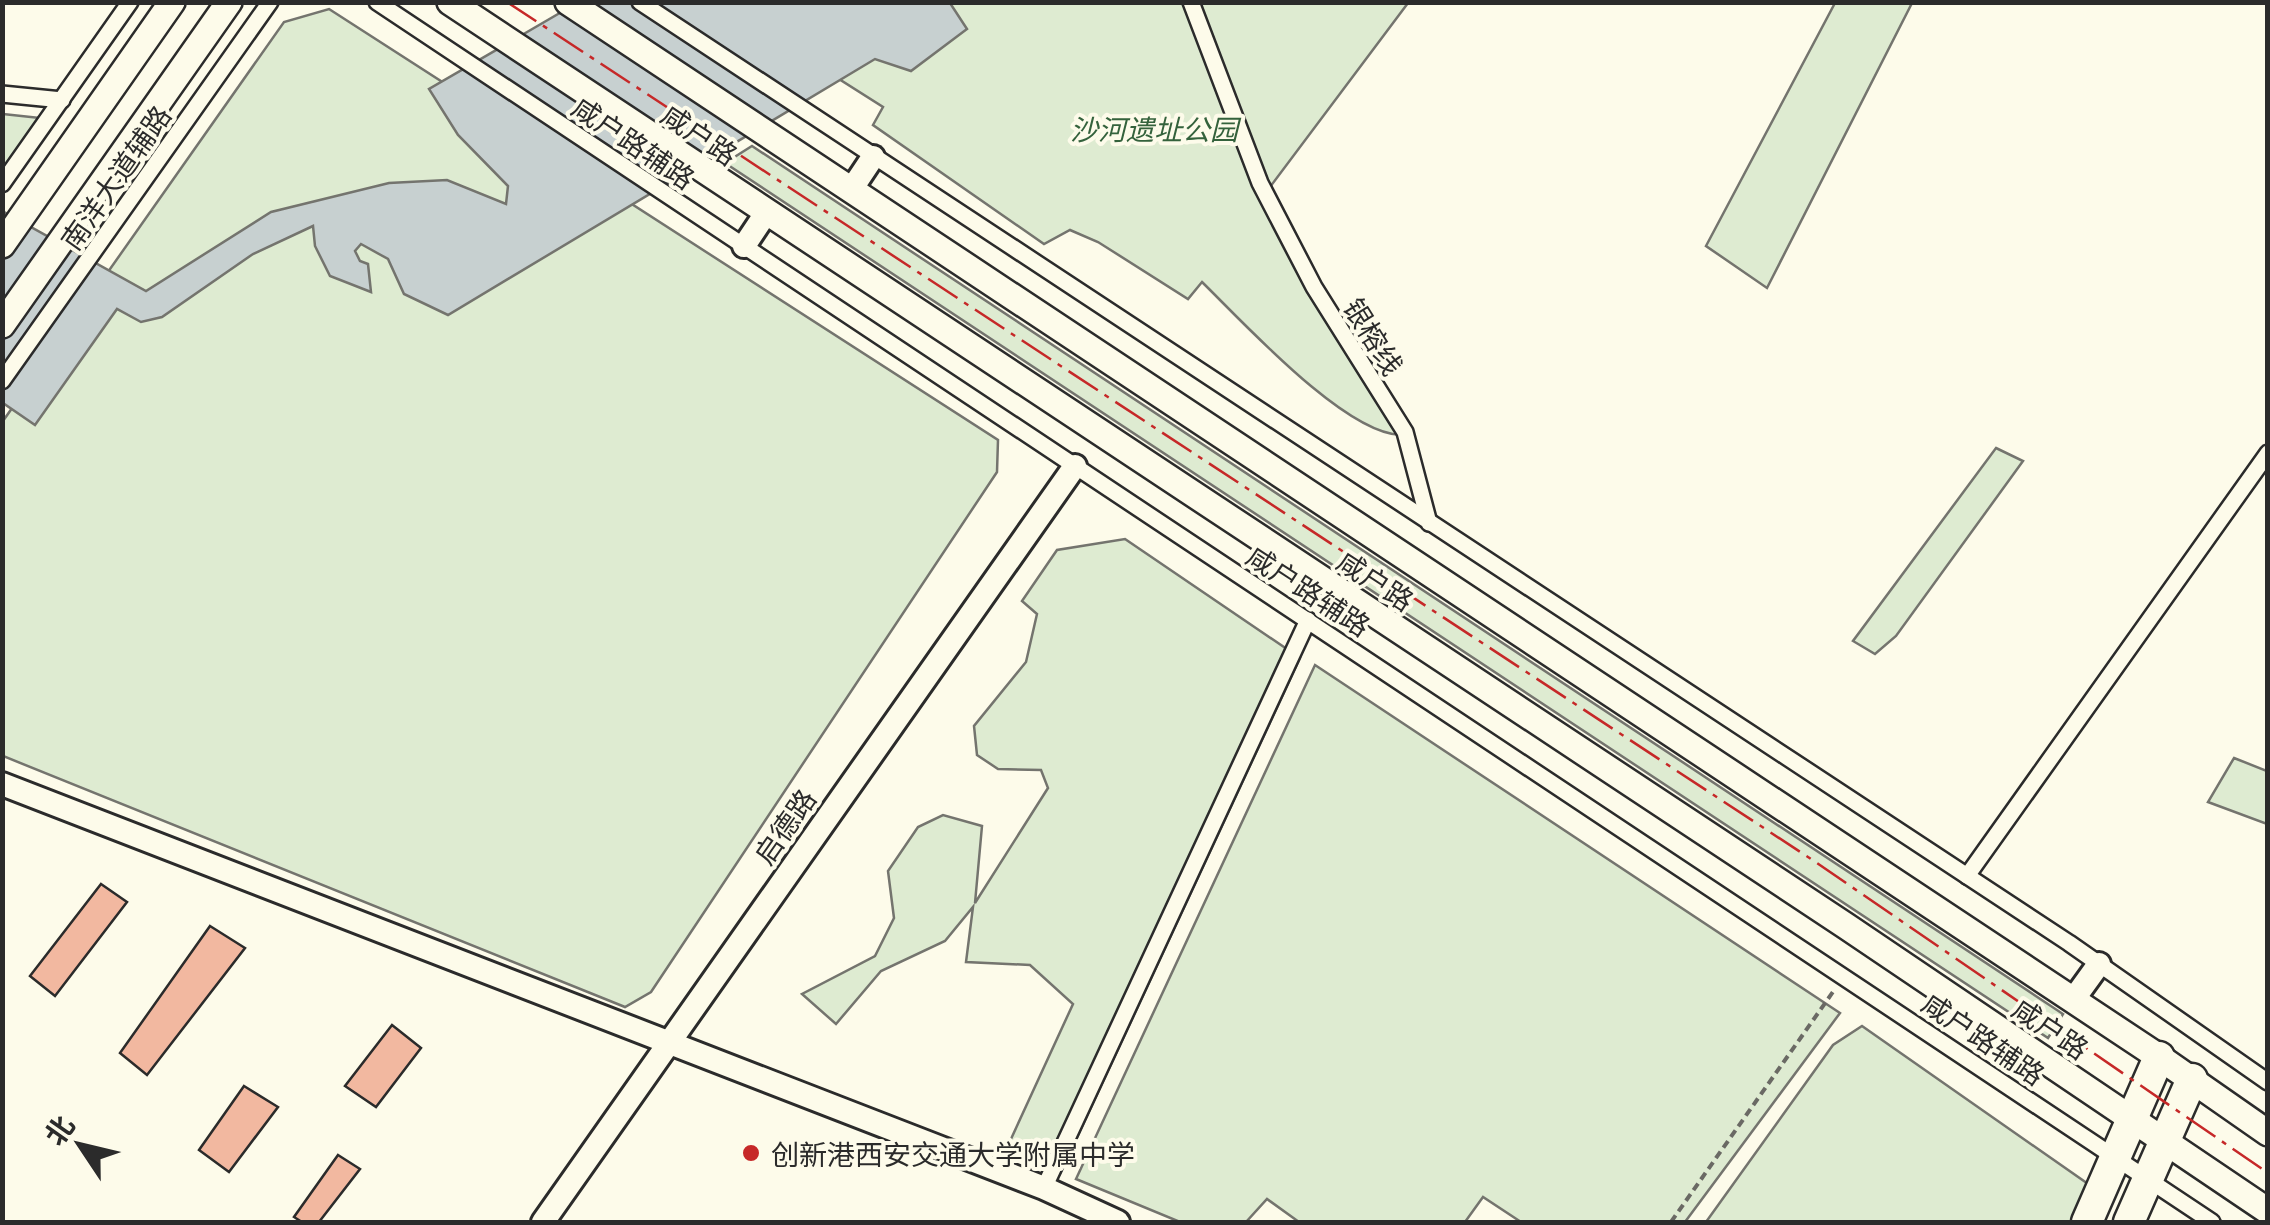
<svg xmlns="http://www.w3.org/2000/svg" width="2270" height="1225" viewBox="0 0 2270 1225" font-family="'Playfair Display','Noto Sans SC',serif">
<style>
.green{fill:#deebd1;stroke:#74746e;stroke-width:2.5}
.water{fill:#c7d0d0;stroke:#74746e;stroke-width:2.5}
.building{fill:#f2b8a0;stroke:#2b2b2b;stroke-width:2.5}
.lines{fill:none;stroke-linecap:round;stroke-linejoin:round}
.street-casing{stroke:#2b2b2b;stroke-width:20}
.secondary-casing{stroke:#2b2b2b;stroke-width:28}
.primary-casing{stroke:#2b2b2b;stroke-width:30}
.highway-casing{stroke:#2b2b2b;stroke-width:35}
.path{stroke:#6a6964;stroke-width:4;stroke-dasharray:8 5;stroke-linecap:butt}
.street{stroke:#fdfbea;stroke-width:15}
.secondary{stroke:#fdfbea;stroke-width:22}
.primary{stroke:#fdfbea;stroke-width:25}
.highway{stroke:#fdfbea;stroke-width:30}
.power{stroke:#c62828;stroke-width:2.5;stroke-dasharray:35 8 5 8;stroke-linecap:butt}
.poi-dot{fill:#c62828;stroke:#fdfbea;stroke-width:4}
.labels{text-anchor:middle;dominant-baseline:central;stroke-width:8;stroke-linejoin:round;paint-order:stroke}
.park-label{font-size:28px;font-style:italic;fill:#34623c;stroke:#fdfbea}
.street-label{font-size:28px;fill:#2b2b2b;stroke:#fdfbea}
.poi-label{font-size:28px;fill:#2b2b2b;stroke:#fdfbea;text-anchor:start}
</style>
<rect width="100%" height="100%" fill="#fdfbea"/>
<!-- green -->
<g class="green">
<path d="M719,3h689l-144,192 137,240c-56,-1 -158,-113 -199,-153l-14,17 -90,-57 -28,-12 -26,14 -171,-119 10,-18z"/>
<polygon points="1835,3 1912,3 1767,288 1706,246"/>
<polygon points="329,9 998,440 997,472 651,992 625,1007 3,756 3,421 284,22"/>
<polygon points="3,114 40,118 3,171"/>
<polygon points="752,146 2063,1014 2048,1038 725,163"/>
<polygon points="1996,448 2023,461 1896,636 1875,654 1853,641"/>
<polygon points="1125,539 1300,658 1060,1174 1005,1152 1073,1004 1030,965 966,962 973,907 945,941 881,971 836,1024 802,994 875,956 894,918 888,871 918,827 943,815 982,826 975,903 1048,788 1041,770 998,769 977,755 974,726 1026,662 1037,614 1022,601 1057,550"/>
<polygon points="1315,665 1840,1013 1685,1222 1521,1222 1483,1197 1465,1222 1299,1222 1267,1199 1246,1222 1180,1222 1076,1179"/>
<polygon points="2234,758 2267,771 2267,824 2208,802"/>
<polygon points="1862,1026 2091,1186 2075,1222 1706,1222 1833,1045"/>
</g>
<!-- water -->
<polygon class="water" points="577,3 950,3 967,29 911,71 875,59 448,315 404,294 388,259 361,244 355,251 360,261 368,264 371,292 330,276 315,246 313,226 253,254 162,317 141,322 117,309 35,425 3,403 2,211 146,291 271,212 389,183 447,180 506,204 508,186 458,135 429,89"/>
<!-- building -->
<g class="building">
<polygon points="101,884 127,902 55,996 30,976"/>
<polygon points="210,926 245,948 147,1075 120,1053"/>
<polygon points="392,1025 421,1048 376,1107 345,1086"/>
<polygon points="244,1086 278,1107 229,1172 199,1150"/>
<polygon points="338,1155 360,1169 319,1222 302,1222 294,1217"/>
</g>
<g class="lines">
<defs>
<g id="street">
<polyline points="377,2 2212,1222"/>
<polyline points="640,2 2069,943 2268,1082"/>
<polyline points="1191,2 1260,183 1314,287 1405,432 1429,523"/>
<polyline points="2,94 62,100"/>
<polyline points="2,184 130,2"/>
<polyline points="2,381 270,2"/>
<polyline points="1967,876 2268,453"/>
<polyline points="1044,1188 1308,620"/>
</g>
<g id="secondary">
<polyline points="851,190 873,157"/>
<polyline points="744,246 766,213"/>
<polyline points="2,784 1044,1188 1118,1222"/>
<polyline points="2073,1000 2099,964"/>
<polyline points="543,1222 1075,466"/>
</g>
<g id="primary">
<polyline points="450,2 1846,926 2268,1211"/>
<polyline points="568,2 2159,1057 2268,1133"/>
<polyline points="2,245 172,2"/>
<polyline points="2,325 229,2"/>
</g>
<g id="highway">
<polyline points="2087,1222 2159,1057"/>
<polyline points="2129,1222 2192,1079"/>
</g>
</defs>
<!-- street casing -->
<use href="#street" class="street-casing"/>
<!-- secondary casing -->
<use href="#secondary" class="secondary-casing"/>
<!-- primary casing -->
<use href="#primary" class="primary-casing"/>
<!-- highway casing -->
<use href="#highway" class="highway-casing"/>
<!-- path -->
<polyline class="path" points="1671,1222 1835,989"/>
<!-- street -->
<use href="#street" class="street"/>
<!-- secondary -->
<use href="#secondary" class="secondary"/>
<!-- primary -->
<use href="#primary" class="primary"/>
<!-- highway -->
<use href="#highway" class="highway"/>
<!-- power -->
<polyline class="power" points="507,2 1814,861 2268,1173"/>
</g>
<!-- markers -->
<circle class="poi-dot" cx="751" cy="1153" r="10"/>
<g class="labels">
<!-- park labels -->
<g class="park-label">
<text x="1154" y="128">沙河遗址公园</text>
</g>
<!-- street labels -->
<g class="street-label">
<text transform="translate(700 134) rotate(34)">咸户路</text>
<text transform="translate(634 142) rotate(34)">咸户路辅路</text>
<text transform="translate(115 177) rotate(-55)">南洋大道辅路</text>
<text transform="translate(1374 336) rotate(58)">银榕线</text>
<text transform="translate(1376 580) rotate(33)">咸户路</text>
<text transform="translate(1309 590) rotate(33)">咸户路辅路</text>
<text transform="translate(784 826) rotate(-55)">启德路</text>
<text transform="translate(2051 1028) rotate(34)">咸户路</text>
<text transform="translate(1984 1038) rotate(34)">咸户路辅路</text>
</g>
<!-- poi labels -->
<g class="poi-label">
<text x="771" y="1153">创新港西安交通大学附属中学</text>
</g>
</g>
<!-- border -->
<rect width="2270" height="1225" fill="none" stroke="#2b2b2b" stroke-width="10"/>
<!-- north arrow -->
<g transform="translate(80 1145) rotate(305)" stroke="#fdfbea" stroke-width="8" paint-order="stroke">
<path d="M0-8L18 38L0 25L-18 38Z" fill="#2b2b2b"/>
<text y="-15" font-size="28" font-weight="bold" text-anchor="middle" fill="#2b2b2b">北</text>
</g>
</svg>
